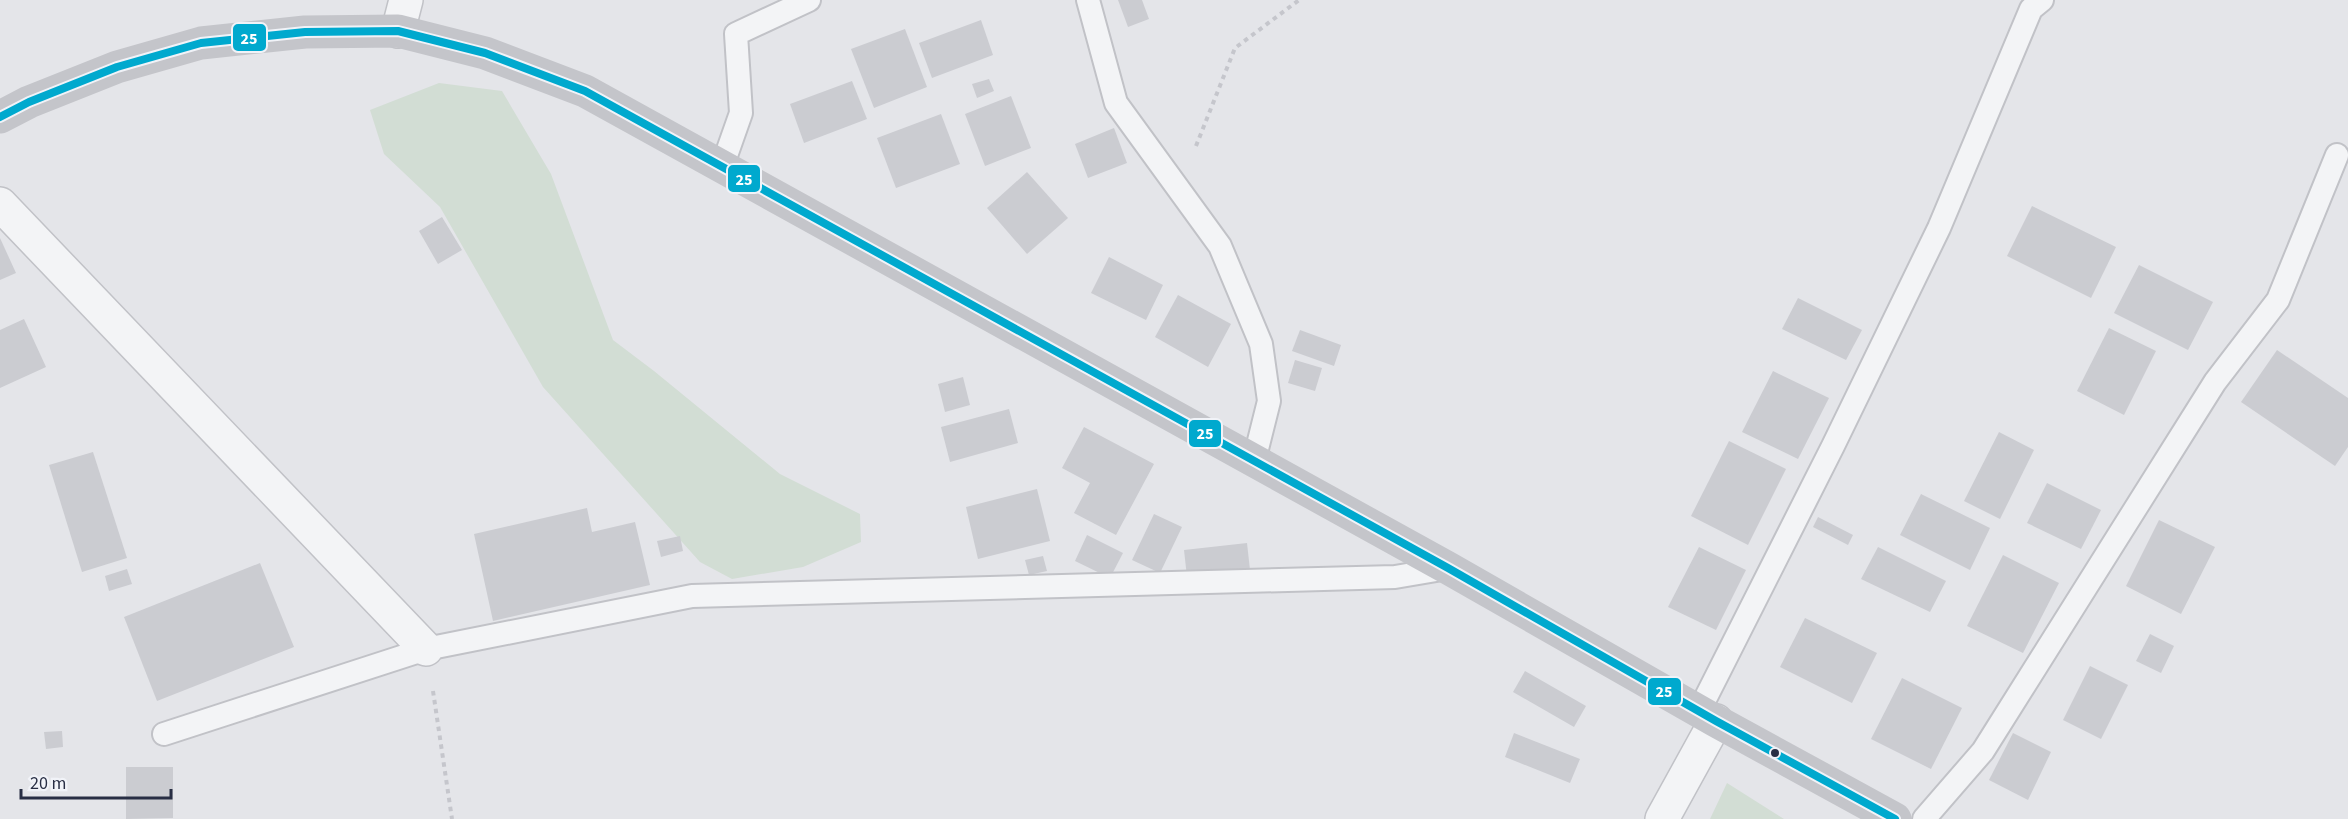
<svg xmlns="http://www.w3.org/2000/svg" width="2348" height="819" viewBox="0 0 2348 819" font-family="'Source Sans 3',sans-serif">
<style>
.green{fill:#d2ddd4}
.building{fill:#cbccd1}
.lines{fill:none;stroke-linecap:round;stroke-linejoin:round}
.lane-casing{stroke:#c1c2c7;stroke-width:26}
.street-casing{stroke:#c1c2c7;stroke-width:36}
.path{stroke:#c5c6cc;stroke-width:4;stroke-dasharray:4.5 4.5;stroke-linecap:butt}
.lane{stroke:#f3f4f6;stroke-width:22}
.street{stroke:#f3f4f6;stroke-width:33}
.secondary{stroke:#c4c5ca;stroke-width:33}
.bus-1-casing{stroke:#f1f3f8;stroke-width:12}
.bus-1{stroke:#00a9ce;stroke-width:8}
.bus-dot{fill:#282e44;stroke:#f1f3f8;stroke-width:2}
.line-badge{stroke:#f1f3f8;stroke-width:2}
.badge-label{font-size:16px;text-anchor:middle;font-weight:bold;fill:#fff}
</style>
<rect width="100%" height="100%" fill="#e4e5e9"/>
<!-- green -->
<g class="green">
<polygon points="439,83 502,91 551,174 613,340 654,371 780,474 860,514 861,542 803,567 732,579 700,562 543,387 440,207 384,154 370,110"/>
<polygon points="1727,783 1784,819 1710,819"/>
</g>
<!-- building -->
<g class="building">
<polygon points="1118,0 1142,0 1149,19 1128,27"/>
<polygon points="981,20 993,55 932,78 919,43"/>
<polygon points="905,29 927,87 874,108 851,49"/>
<polygon points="989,79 994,91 977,98 972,84"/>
<polygon points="852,81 867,119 804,143 790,104"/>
<polygon points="1011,96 1031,148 985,166 965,114"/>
<polygon points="941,114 960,164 896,188 877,138"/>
<polygon points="1114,128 1127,163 1088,178 1075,144"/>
<polygon points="1027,172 1068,218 1027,254 987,208"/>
<polygon points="2032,206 2116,247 2091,298 2007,256"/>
<polygon points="442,217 462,250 438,264 419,231"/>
<polygon points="0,238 16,273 0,280"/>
<polygon points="1109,257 1163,285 1146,320 1091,293"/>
<polygon points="2139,265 2213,302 2188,350 2114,313"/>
<polygon points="1178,295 1231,324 1208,367 1155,337"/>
<polygon points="1798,298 1862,330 1846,360 1782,329"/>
<polygon points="24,319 46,367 0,388 0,330"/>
<polygon points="2109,328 2156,351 2124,415 2077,391"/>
<polygon points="1300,330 1341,345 1334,366 1292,351"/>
<polygon points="2277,350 2348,398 2348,447 2335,466 2241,402"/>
<polygon points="1295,360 1322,368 1315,391 1288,383"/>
<polygon points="1773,371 1829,398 1798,459 1742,432"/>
<polygon points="963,377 970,405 945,412 938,384"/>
<polygon points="1009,409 1018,443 950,462 941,427"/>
<polygon points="1084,427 1154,464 1116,535 1074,513 1090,483 1062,468"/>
<polygon points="1999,432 2034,450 2000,519 1964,501"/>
<polygon points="1729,441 1786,469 1748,545 1691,516"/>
<polygon points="93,452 127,558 82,572 49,465"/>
<polygon points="2047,483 2101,510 2081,549 2027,523"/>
<polygon points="1037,489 1050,541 978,559 966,507"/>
<polygon points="1921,494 1990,528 1970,570 1900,535"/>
<polygon points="587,508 592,532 635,522 650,585 493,621 474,534"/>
<polygon points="1154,514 1182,527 1160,573 1132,560"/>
<polygon points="1818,517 1853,535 1848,545 1813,527"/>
<polygon points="2159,520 2215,547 2181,614 2126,586"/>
<polygon points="1087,535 1123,553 1110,578 1075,561"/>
<polygon points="680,536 683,551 661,557 657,541"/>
<polygon points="1247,543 1250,570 1187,577 1184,550"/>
<polygon points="1699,547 1746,570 1716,630 1668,607"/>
<polygon points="1878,547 1946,581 1930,612 1861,579"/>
<polygon points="2003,555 2059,583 2023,653 1967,626"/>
<polygon points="1043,556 1047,571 1029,575 1025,560"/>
<polygon points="260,563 294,647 157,701 124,617"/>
<polygon points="127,569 132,584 109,591 105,576"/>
<polygon points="1805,618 1877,653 1852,703 1780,667"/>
<polygon points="2150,634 2174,646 2161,673 2136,661"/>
<polygon points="2090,666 2128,685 2101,739 2063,720"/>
<polygon points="1525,671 1586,706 1574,727 1513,692"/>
<polygon points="1902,678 1962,708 1931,769 1871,739"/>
<polygon points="62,731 63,747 46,749 44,732"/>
<polygon points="1514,733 1580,759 1570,783 1505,757"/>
<polygon points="2013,733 2051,752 2028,800 1989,780"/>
<polygon points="126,767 173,767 173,818 126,819"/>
</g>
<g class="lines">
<defs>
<g id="lane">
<polyline points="1088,0 1116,103 1220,246 1261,344 1269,401 1254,461"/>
<polyline points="722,167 741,113 736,34 809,0"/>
<polyline points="1699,711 1833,446 1939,228 2031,9 2042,0"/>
<polyline points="164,734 426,649 692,596 1395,577 1448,568"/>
<polyline points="1924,819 1983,751 2215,382 2278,300 2337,155"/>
</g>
<g id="street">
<polyline points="398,31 406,0"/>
<polyline points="0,204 426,649"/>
<polyline points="1662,819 1716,721"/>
</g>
</defs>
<!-- lane casing -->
<use href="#lane" class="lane-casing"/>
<!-- street casing -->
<use href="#street" class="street-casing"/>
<!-- path -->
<g class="path">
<polyline points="1196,146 1235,48 1299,0"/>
<polyline points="433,691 452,819"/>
</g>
<!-- lane -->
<use href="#lane" class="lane"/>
<!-- street -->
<use href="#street" class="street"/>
<!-- secondary -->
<polyline class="secondary" points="0,117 29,102 117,67 201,43 305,32 398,31 485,53 585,91 1448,568 1716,721 1895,819"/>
<defs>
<polyline id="bus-1" points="0,117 29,102 117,67 201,43 305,32 398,31 485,53 585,91 1448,568 1716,721 1895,819"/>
</defs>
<!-- bus-1 casing -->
<use href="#bus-1" class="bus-1-casing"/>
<!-- bus-1 -->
<use href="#bus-1" class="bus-1"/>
</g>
<!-- markers -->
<circle class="bus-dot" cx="1775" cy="753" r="5"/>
<g class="line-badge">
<rect x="232" y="23" width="35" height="29" rx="6" fill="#00a9ce"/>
<rect x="727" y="164" width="34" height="29" rx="6" fill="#00a9ce"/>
<rect x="1188" y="419" width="34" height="29" rx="6" fill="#00a9ce"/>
<rect x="1647" y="677" width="35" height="29" rx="6" fill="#00a9ce"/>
</g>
<g class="badge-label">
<text x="249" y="44">25</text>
<text x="744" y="185">25</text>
<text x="1205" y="439">25</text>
<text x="1664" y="697">25</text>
</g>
<!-- scale -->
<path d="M21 789v9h150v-9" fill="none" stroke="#282e44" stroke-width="3"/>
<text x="30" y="789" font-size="18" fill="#282e44" stroke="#f1f3f8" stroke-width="4.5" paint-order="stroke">20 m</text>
</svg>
